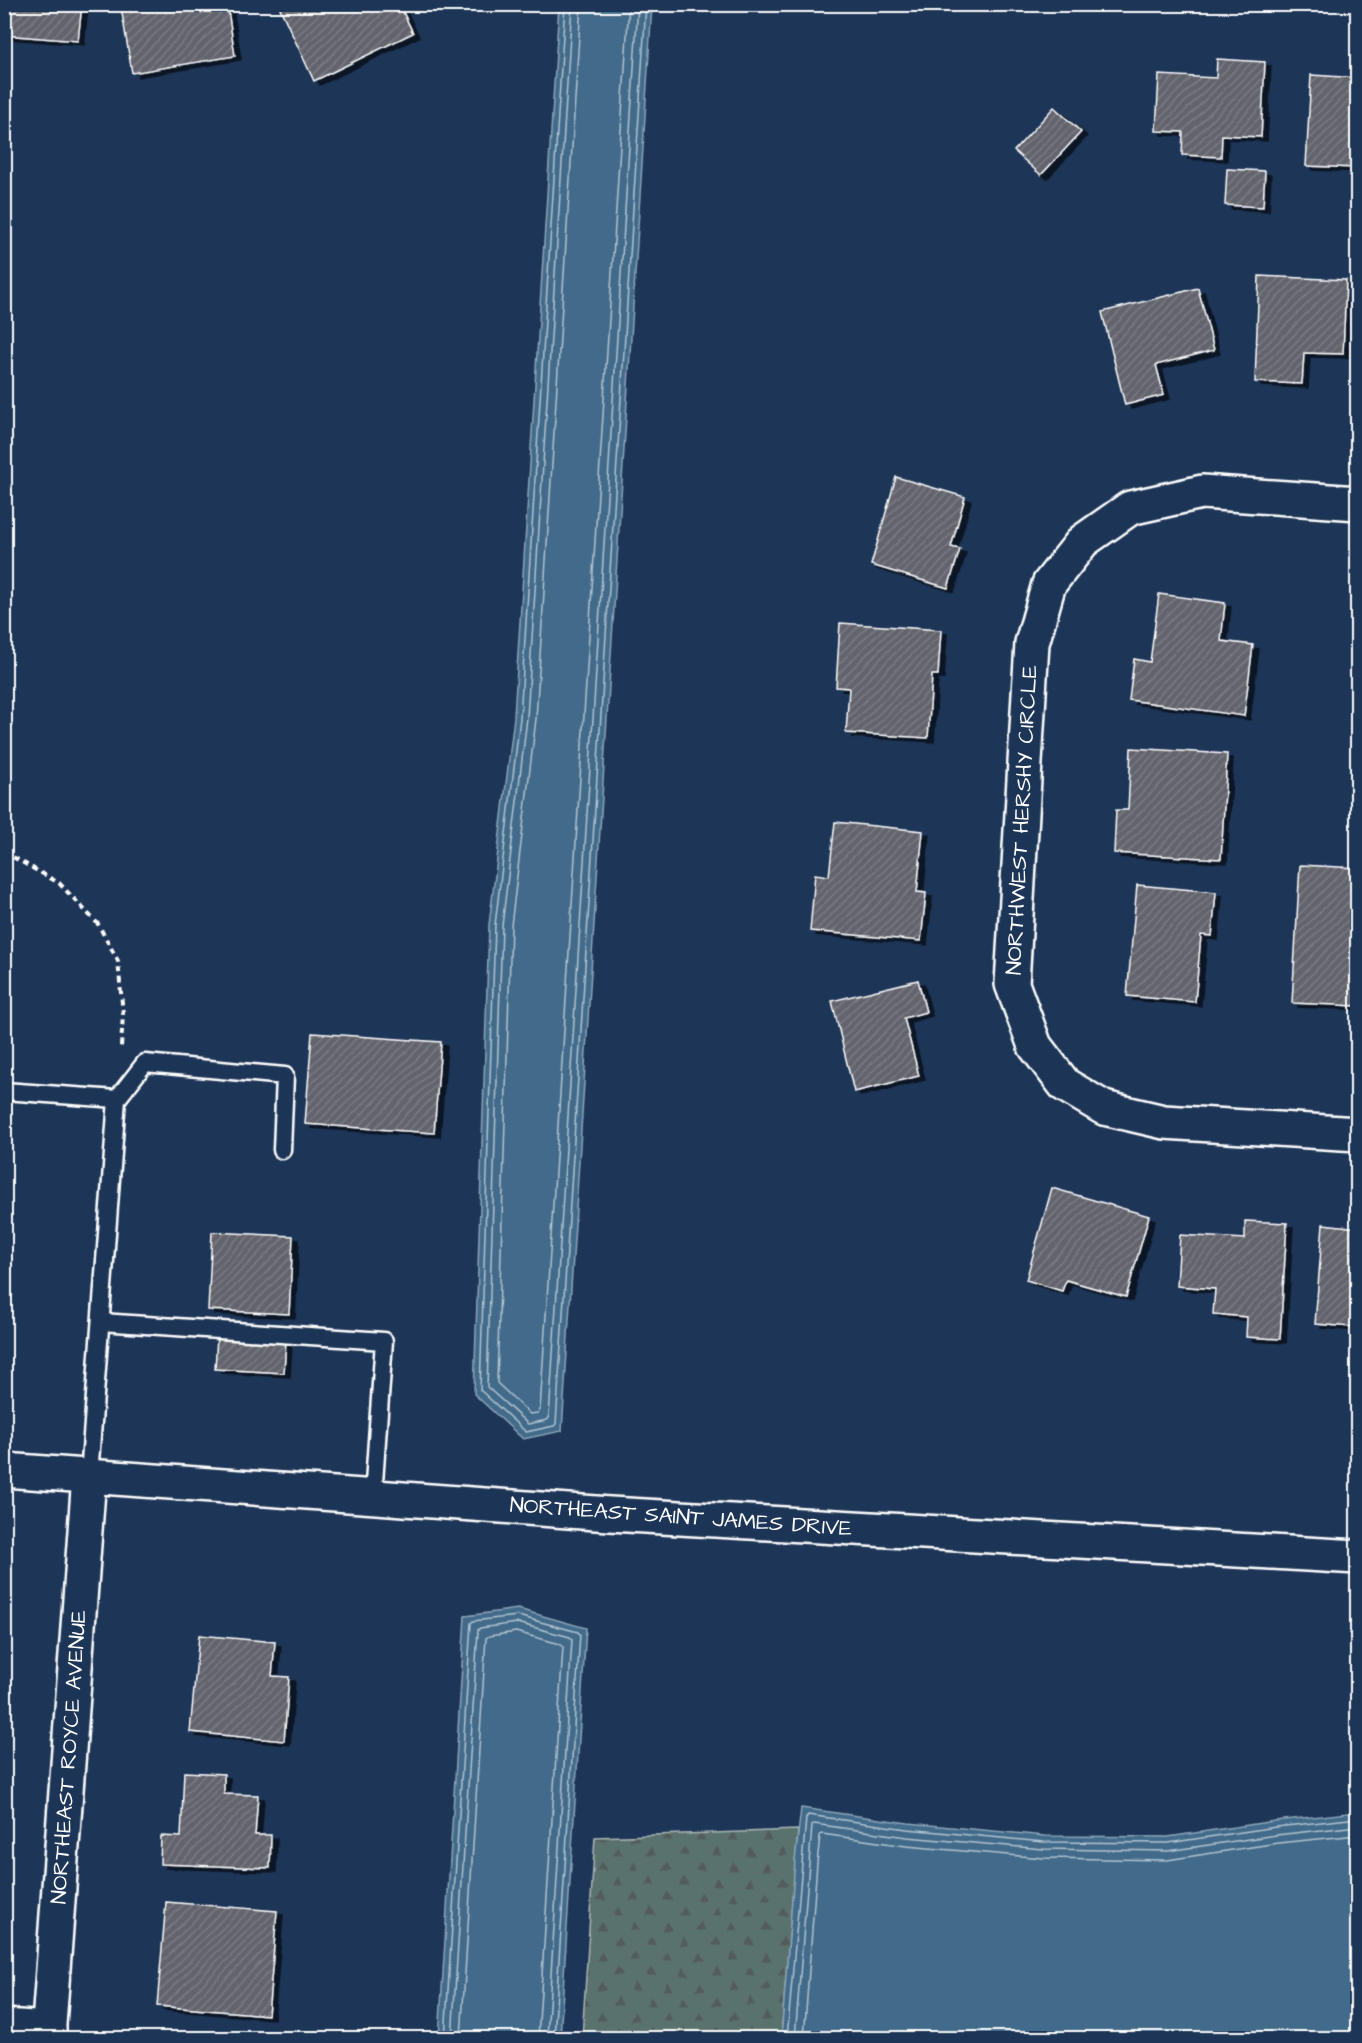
<svg xmlns="http://www.w3.org/2000/svg" width="1362" height="2043" viewBox="0 0 1362 2043" font-family="'Architects Daughter',sans-serif">
<style>
.forest{fill:url(#forest-firs);stroke:#acb8b6;stroke-width:1.5}
.water{fill:#426b8a;stroke:#8ea6b9;stroke-width:1.5}
.lines{fill:none;stroke-linecap:round;stroke-linejoin:round}
.shore{stroke:#b3c4d0;stroke-width:1.5}
.building{fill:url(#building-hatch);stroke:#fff;stroke-width:1.5;filter:url(#shadow)}
.lane-casing{stroke:#fff;stroke-width:21}
.street-casing{stroke:#fff;stroke-width:38}
.secondary-casing{stroke:#fff;stroke-width:38}
.path{stroke:#fff;stroke-width:4;stroke-dasharray:6 4.5;stroke-linecap:butt}
.lane{stroke:#1d3557;stroke-width:16}
.street{stroke:#1d3557;stroke-width:33}
.secondary{stroke:#1d3557;stroke-width:33}
.labels{text-anchor:middle;dominant-baseline:central;stroke-width:6;stroke-linejoin:round;paint-order:stroke}
.street-label{font-size:22px;fill:#fff;stroke:#1d3557}
</style>
<defs>
<pattern id="forest-firs" width="22" height="20" patternUnits="userSpaceOnUse" patternTransform="scale(1.5)"><rect width="22" height="20" fill="#5a726e"/><path d="M5 1l3.5 6h-7zM16 11l3.5 6h-7z" fill="#525b5a"/></pattern>
<pattern id="building-hatch" width="6" height="6" patternUnits="userSpaceOnUse" patternTransform="scale(1.5)"><rect width="6" height="6" fill="#62646c"/><path d="M-1 1l2-2M0 6l6-6M5 7l2-2" fill="none" stroke="#7a7b82"/></pattern>
<filter id="shadow"><feDropShadow dx="6" dy="4" stdDeviation="0" flood-color="#0009"/></filter>
</defs>
<rect width="100%" height="100%" fill="#1d3557"/>
<filter id="ink" filterUnits="userSpaceOnUse"><feTurbulence type="fractalNoise" baseFrequency=".0167" numOctaves="2"/><feDisplacementMap in="SourceGraphic" scale="12" xChannelSelector="R" yChannelSelector="G"/><feConvolveMatrix kernelMatrix="1 2 1 2 8 2 1 2 1" color-interpolation-filters="sRGB"/></filter>
<g filter="url(#ink)">
<!-- forest -->
<polygon class="forest" points="798,1830 781,2038 582,2038 595,1837"/>
<!-- water -->
<g class="water">
<polygon points="559,5 652,5 562,1431 523,1439 474,1394 489,925 514,717"/>
<polygon points="518,1609 586,1628 560,2038 439,2038 465,1616"/>
<polygon points="801,1808 908,1823 1045,1836 1168,1837 1275,1821 1357,1812 1357,2038 781,2038 795,1861"/>
</g>
<g class="lines">
<!-- shore -->
<g class="shore">
<polyline points="565,4 520,718 495,925 480,1390 526,1432 554,1426 556,1424 646,4"/>
<polyline points="572,4 527,718 502,926 487,1387 528,1424 547,1420 549,1418 638,4"/>
<polyline points="581,4 536,719 511,926 497,1383 530,1414 538,1413 540,1410 629,4"/>
<polyline points="445,2038 471,1623 473,1621 518,1616 578,1632 580,1634 554,2038"/>
<polyline points="452,2038 478,1630 480,1628 517,1623 570,1637 572,1640 547,2038"/>
<polyline points="461,2038 486,1638 489,1636 516,1632 560,1644 563,1647 538,2038"/>
<polyline points="787,2038 806,1818 808,1815 907,1829 1044,1842 1168,1843 1276,1827 1358,1818"/>
<polyline points="795,2038 812,1826 814,1824 907,1837 1043,1849 1168,1851 1276,1835 1358,1826"/>
<polyline points="804,2038 817,1863 820,1836 822,1834 906,1846 1043,1858 1167,1860 1278,1843 1358,1835"/>
</g>
</g>
<!-- building -->
<g class="building">
<polygon points="4,4 82,4 78,41 4,35"/>
<polygon points="137,4 227,4 235,56 132,73 121,7"/>
<polygon points="278,4 399,4 413,33 314,81"/>
<polygon points="1217,59 1265,62 1261,137 1222,135 1221,157 1182,155 1183,132 1156,131 1159,75 1216,78"/>
<polygon points="1311,75 1358,78 1358,168 1306,166"/>
<polygon points="1054,107 1081,132 1041,175 1014,151"/>
<polygon points="1227,169 1265,171 1263,207 1225,205"/>
<polygon points="1259,276 1346,280 1343,354 1304,353 1302,384 1255,382"/>
<polygon points="1198,288 1214,350 1156,365 1164,395 1125,405 1102,312"/>
<polygon points="896,477 965,497 951,547 960,549 948,588 871,565"/>
<polygon points="1159,594 1225,603 1221,641 1253,645 1244,716 1129,700 1134,659 1150,662"/>
<polygon points="840,623 941,630 938,675 932,675 928,738 846,733 849,688 836,687"/>
<polygon points="1131,748 1227,754 1221,859 1114,853 1116,810 1128,810"/>
<polygon points="835,822 923,831 917,892 926,893 921,941 810,931 815,874 829,876"/>
<polygon points="1300,865 1358,868 1358,1006 1292,1003"/>
<polygon points="1137,885 1216,892 1212,936 1201,935 1195,1002 1127,996"/>
<polygon points="918,980 926,1012 904,1018 919,1076 854,1092 832,1001"/>
<polygon points="312,1033 441,1042 434,1133 305,1124"/>
<polygon points="1052,1188 1149,1216 1126,1297 1066,1280 1062,1291 1026,1280"/>
<polygon points="1245,1221 1287,1223 1280,1339 1246,1337 1247,1317 1213,1314 1215,1289 1177,1286 1180,1235 1245,1239"/>
<polygon points="1323,1224 1358,1228 1358,1311 1354,1311 1352,1327 1315,1324"/>
<polygon points="212,1232 293,1236 289,1314 208,1310"/>
<polygon points="217,1336 286,1339 284,1373 215,1369"/>
<polygon points="199,1635 275,1642 272,1676 289,1677 284,1741 190,1732"/>
<polygon points="184,1772 224,1774 224,1794 258,1795 255,1835 271,1835 270,1868 160,1864 161,1836 181,1837"/>
<polygon points="166,1902 277,1911 268,2015 157,2006"/>
</g>
<g class="lines">
<defs>
<g id="lane">
<polyline points="4,1091 117,1099"/>
<polyline points="101,1322 384,1341 373,1497"/>
<polyline points="89,1476 117,1099 145,1063 285,1076 282,1150"/>
</g>
<g id="street">
<polyline points="1358,503 1202,492 1130,508 1083,541 1049,584 1032,643 1012,984 1035,1046 1065,1085 1104,1108 1164,1122 1358,1134"/>
<polyline points="4,2026 49,2029"/>
<polyline points="48,2038 89,1476"/>
</g>
<polyline id="secondary" points="4,1470 610,1514 1358,1557"/>
</defs>
<!-- lane casing -->
<use href="#lane" class="lane-casing"/>
<!-- street casing -->
<use href="#street" class="street-casing"/>
<!-- secondary casing -->
<use href="#secondary" class="secondary-casing"/>
<!-- path -->
<polyline class="path" points="4,852 59,883 98,924 118,961 123,1014 121,1047"/>
<!-- lane -->
<use href="#lane" class="lane"/>
<!-- street -->
<use href="#street" class="street"/>
<!-- secondary -->
<use href="#secondary" class="secondary"/>
</g>
</g>
<g class="labels">
<!-- street labels -->
<g class="street-label">
<text transform="translate(1022 820) rotate(-87)">NORTHWEST HERSHY CIRCLE</text>
<text transform="translate(681 1517) rotate(4)">NORTHEAST SAINT JAMES DRIVE</text>
<text transform="translate(69 1757) rotate(-86)">NORTHEAST ROYCE AVENUE</text>
</g>
</g>
<!-- margin -->
<rect width="1362" height="2043" fill="none" stroke="#1d3557" stroke-width="24"/>
<rect x="12" y="12" width="1338" height="2019" fill="none" stroke="#fff" stroke-width="2" filter="url(#ink)"/>
</svg>
